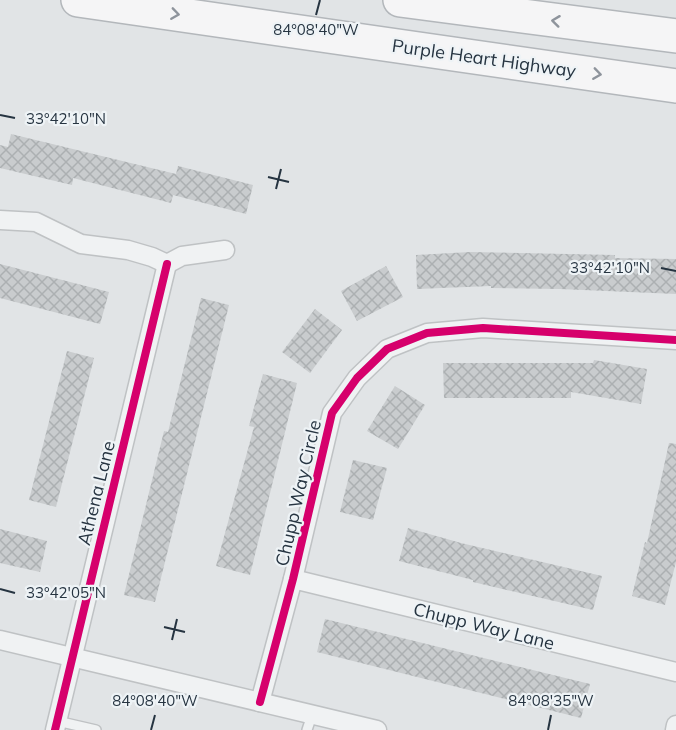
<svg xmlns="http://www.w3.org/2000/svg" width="676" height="730" viewBox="0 0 676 730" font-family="Mulish,sans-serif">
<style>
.building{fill:url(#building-cross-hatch)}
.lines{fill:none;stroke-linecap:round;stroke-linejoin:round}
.lane-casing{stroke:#bfc2c4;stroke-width:12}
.street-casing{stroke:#bfc2c4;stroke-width:21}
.highway-casing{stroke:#b3b7bb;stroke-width:36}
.lane{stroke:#f0f2f3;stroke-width:9}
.street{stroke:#f0f2f3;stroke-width:18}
.highway{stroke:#f5f5f6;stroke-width:33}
.cycleway-casing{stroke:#eef3f6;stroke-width:11}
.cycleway{stroke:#d6006c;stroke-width:8}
.oneway{stroke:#8e949c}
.ticks{fill:none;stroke:#263441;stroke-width:2}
.labels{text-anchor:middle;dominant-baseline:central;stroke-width:4.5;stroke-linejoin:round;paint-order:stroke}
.street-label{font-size:18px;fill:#263441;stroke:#eef3f6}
.ticks-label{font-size:15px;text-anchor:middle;fill:#263441;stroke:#eef3f6;stroke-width:4.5;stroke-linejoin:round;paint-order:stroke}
</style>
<defs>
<pattern id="building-cross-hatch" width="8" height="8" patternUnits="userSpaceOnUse" patternTransform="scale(1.5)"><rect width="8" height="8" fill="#c9ccce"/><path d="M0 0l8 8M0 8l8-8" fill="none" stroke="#acb0b2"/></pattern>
</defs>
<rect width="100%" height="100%" fill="#e1e4e6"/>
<!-- building -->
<g class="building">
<polygon points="11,134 176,174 178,166 253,185 246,214 173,195 171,203 73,178 72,185 0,168 0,145 8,147"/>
<polygon points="470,252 615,255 615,258 676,259 676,294 560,289 491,288 491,286 417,289 416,255"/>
<polygon points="0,264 109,292 100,324 0,298"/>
<polygon points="386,266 403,297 357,321 341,291"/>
<polygon points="201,298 229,305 155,602 124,595 164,431 168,432"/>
<polygon points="315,309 342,330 310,373 282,352"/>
<polygon points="67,351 94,358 56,507 29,500"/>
<polygon points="594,360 647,369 641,404 571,392 571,398 444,398 443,363 593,363"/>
<polygon points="263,374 297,383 250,575 216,566 254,427 249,426"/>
<polygon points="395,386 425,405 398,449 367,431"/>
<polygon points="669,443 676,444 676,562 665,605 632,596 645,542 647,543"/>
<polygon points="353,460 387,468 373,520 340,512"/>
<polygon points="408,528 461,543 602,576 593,610 473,582 473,580 399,561"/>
<polygon points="0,529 47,541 40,572 0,563"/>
<polygon points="325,619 590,684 581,718 317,652"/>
</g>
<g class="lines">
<defs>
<g id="lane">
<polyline points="57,721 96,730"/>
<polyline points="307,730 312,715"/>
</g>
<g id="street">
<polyline points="0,220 36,222 81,244 128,250 152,257 167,264 182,256 225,250"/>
<polyline points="293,579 676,672"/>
<polyline points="0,640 377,730"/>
<polyline points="260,702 293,579 332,413 357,378 387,349 427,333 483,328 676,340"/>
<polyline points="55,730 167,264"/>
<polyline points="675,730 676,725"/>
</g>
<g id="highway">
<polyline points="78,0 676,86"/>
<polyline points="400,0 676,36"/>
</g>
</defs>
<!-- lane casing -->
<use href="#lane" class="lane-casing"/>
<!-- street casing -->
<use href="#street" class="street-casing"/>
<!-- highway casing -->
<use href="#highway" class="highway-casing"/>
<!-- lane -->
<use href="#lane" class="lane"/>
<!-- street -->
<use href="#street" class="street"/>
<!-- highway -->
<use href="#highway" class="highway"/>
<defs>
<g id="cycleway">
<polyline points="260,702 293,579 332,413 357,378 387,349 427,333 483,328 676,340"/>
<polyline points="55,730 167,264"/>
</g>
</defs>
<!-- cycleway casing -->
<use href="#cycleway" class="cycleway-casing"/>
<!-- cycleway -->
<use href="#cycleway" class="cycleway"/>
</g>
<!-- one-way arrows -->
<defs><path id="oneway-chevron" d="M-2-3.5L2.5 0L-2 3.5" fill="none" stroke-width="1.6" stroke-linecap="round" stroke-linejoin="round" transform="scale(1.5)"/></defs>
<g class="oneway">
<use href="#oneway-chevron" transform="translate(175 14) rotate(8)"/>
<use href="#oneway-chevron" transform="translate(556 21) rotate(-173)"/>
<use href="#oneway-chevron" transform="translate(597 74) rotate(8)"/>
</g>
<!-- ticks -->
<path class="ticks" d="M316,15l4,-15M0,115l15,3M268,177l21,5M276,189l5,-20M661,268l15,3M0,589l15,4M164,627l21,5M172,640l5,-21M151,730l4,-15M548,730l3,-15"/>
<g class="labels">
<!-- street labels -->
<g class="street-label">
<text transform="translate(484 58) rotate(8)">Purple Heart Highway</text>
<text transform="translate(96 493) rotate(-76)">Athena Lane</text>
<text transform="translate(298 493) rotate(-77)">Chupp Way Circle</text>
<text transform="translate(484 626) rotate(14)">Chupp Way Lane</text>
</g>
</g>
<g class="ticks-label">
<text x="316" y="35">84°08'40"W</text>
<text x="66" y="124">33°42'10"N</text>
<text x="610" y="273">33°42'10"N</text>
<text x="66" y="598">33°42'05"N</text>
<text x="155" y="706">84°08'40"W</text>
<text x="551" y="706">84°08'35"W</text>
</g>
</svg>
